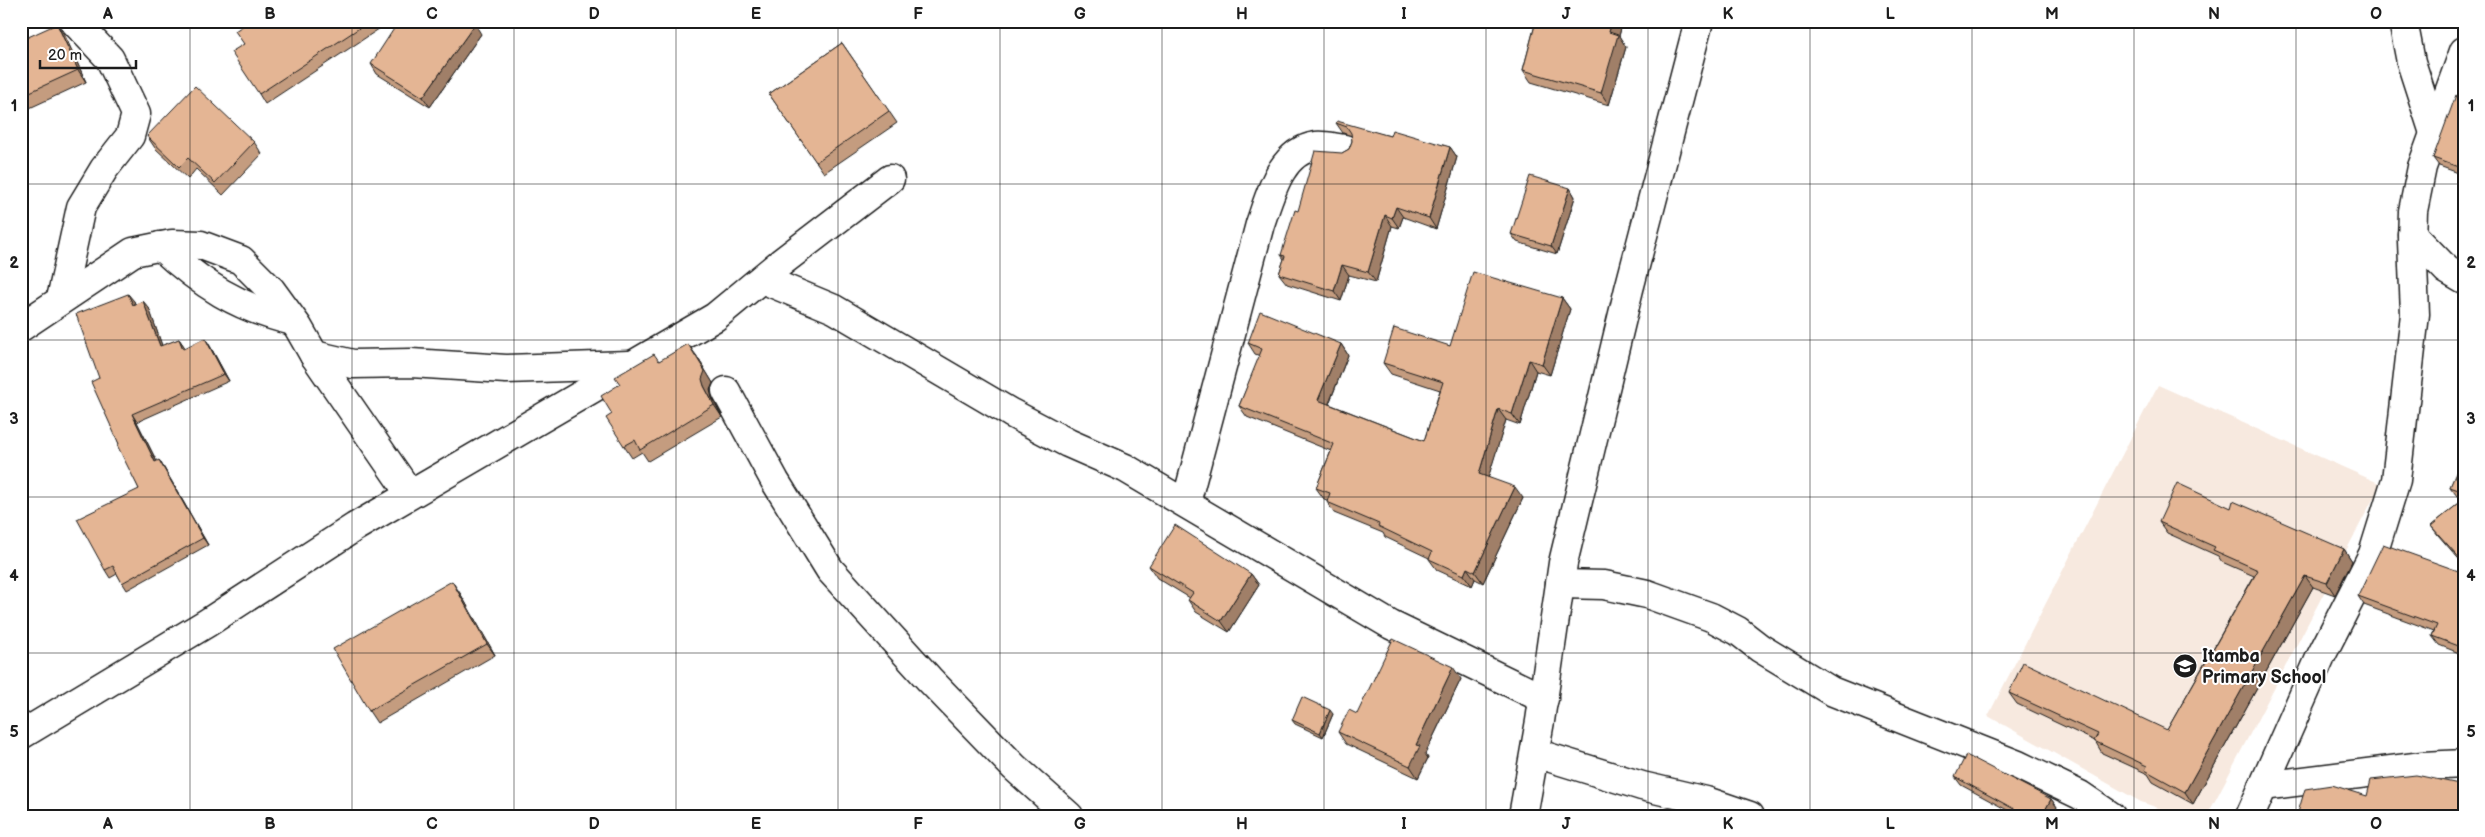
<svg xmlns="http://www.w3.org/2000/svg" width="2485" height="837" viewBox="0 0 2485 837" font-family="'Balsamiq Sans',sans-serif">
<style>
.built{fill:#f7e9df}
.lines{fill:none;stroke-linecap:round;stroke-linejoin:round}
.street-casing{stroke:#1c1c1c;stroke-width:31}
.street{stroke:#fff;stroke-width:28}
.wall{fill:#c49c7f;stroke:#1c1c1c}
.shaded-wall{fill:#a07f68;stroke:#1c1c1c}
.building{fill:#e4b594;stroke:#1c1c1c}
.grid{fill:none;stroke:#1c1c1c;stroke-width:1;stroke-opacity:0.55}
.labels{text-anchor:middle;dominant-baseline:central;stroke-width:4;stroke-linejoin:round;paint-order:stroke}
.poi-label{font-size:18px;font-weight:bold;fill:#1c1c1c;stroke:#fff;text-anchor:start}
.neatline{fill:none;stroke:#1c1c1c;stroke-width:2}
.grid-label{font-size:16px;text-anchor:middle;font-weight:bold;fill:#1c1c1c}
</style>
<rect width="100%" height="100%" fill="#fff"/>
<filter id="ink" filterUnits="userSpaceOnUse"><feTurbulence type="fractalNoise" baseFrequency=".02" numOctaves="2"/><feDisplacementMap in="SourceGraphic" scale="10" xChannelSelector="R" yChannelSelector="G"/><feConvolveMatrix kernelMatrix="1 2 1 2 8 2 1 2 1" color-interpolation-filters="sRGB"/></filter>
<g filter="url(#ink)">
<!-- built -->
<polygon class="built" points="2158,385 2381,484 2207,816 2181,816 2141,802 1988,716"/>
<g class="lines">
<defs>
<g id="street">
<polyline points="2403,21 2411,62 2434,133"/>
<polyline points="2412,234 2447,270 2464,280"/>
<path d="M160,246c41,38 78,62 133,75"/>
<polyline points="762,279 834,309 1011,413 1068,443 1125,468 1391,625 1544,699"/>
<polyline points="61,299 81,207 104,169 130,136 136,114 110,59 74,21"/>
<polyline points="21,327 133,252 172,244 201,245 241,260 271,290 298,327 314,355 410,494"/>
<polyline points="314,355 353,364 411,363 506,369 629,365"/>
<polyline points="726,391 775,481 830,570 929,679 1014,767 1069,816"/>
<path d="M1186,503l74,-279c10,-28 20,-73 56,-78 9,-1 19,2 28,3"/>
<polyline points="1560,584 1604,585 1647,594 1711,617 1738,631 1760,648 1831,691 2018,765 2080,795 2111,816"/>
<polyline points="21,735 207,623 355,527 715,317 783,261 890,179"/>
<polyline points="1535,753 1642,786 1706,801 1750,816"/>
<polyline points="2263,786 2423,766 2464,764"/>
<polyline points="1523,816 1540,721 1563,563 1629,289 1699,21"/>
<polyline points="2250,816 2320,658 2373,554 2396,480 2415,314 2412,241 2413,211 2422,167 2464,51"/>
</g>
</defs>
<!-- street casing -->
<use href="#street" class="street-casing"/>
<!-- street -->
<use href="#street" class="street"/>
</g>
<!-- wall -->
<g class="wall">
<polygon points="250,21 391,21 265,104 259,94 244,44"/>
<polygon points="1536,21 1623,21 1619,36 1626,47 1609,105 1531,82 1523,70"/>
<polygon points="21,31 26,38 65,36 86,82 21,112"/>
<polygon points="481,34 430,107 377,74 371,64"/>
<polygon points="842,43 897,123 824,173 769,94"/>
<polygon points="2464,100 2464,175 2439,166 2433,158"/>
<polygon points="1336,123 1390,136 1450,147 1457,157 1436,229 1403,217 1399,228 1392,226 1376,282 1349,275 1341,301 1287,284 1279,274 1284,259 1281,255 1342,153 1349,149 1352,141 1352,136 1343,133"/>
<polygon points="147,136 254,142 262,154 223,195 196,169 188,179 155,148"/>
<polygon points="1570,188 1575,197 1557,254 1517,242 1511,234"/>
<polygon points="1562,298 1570,309 1550,375 1536,371 1520,425 1506,420 1488,477 1523,498 1483,583 1475,579 1472,586 1437,570 1429,559 1429,558 1385,537 1383,533 1334,513 1327,502 1327,500 1324,499 1316,488 1331,451 1247,417 1239,406 1260,356 1255,354 1248,343 1341,344 1348,355 1329,404 1424,441 1440,390 1391,374 1383,363 1450,346"/>
<polygon points="134,301 135,304 149,308 162,346 179,339 185,348 205,338 210,346 229,381 137,422 157,462 159,460 164,468 208,545 127,590 117,574 110,578 105,570 139,489 119,444 99,378"/>
<polygon points="696,355 713,383 710,390 712,398 722,417 648,461 642,452 632,458 624,446 612,414 659,361"/>
<polygon points="2464,456 2464,499 2457,496 2450,487"/>
<polygon points="21,492 29,506 21,510"/>
<polygon points="2464,499 2464,565 2438,535 2431,526"/>
<polygon points="2231,508 2344,549 2352,561 2335,595 2313,587 2193,804 2153,782 2148,774 2102,753 2095,741 2017,704 2009,693 2167,730 2254,576 2222,562 2218,556 2167,533 2159,522"/>
<polygon points="1149,566 1251,574 1259,585 1229,632 1196,612 1188,600 1190,598 1157,578"/>
<polygon points="2464,573 2464,655 2439,645 2432,636 2434,631 2364,605 2358,596"/>
<polygon points="460,593 495,655 377,723 369,711"/>
<polygon points="1461,679 1425,754 1428,758 1418,778 1346,744 1338,732 1357,714"/>
<polygon points="1333,714 1323,737 1295,724 1292,720"/>
<polygon points="1955,777 2051,799 2057,807 2052,816 2018,816 1961,785"/>
</g>
<!-- shaded-wall -->
<g class="shaded-wall">
<polygon points="1612,21 1623,21 1619,36 1626,47 1609,105 1601,93 1609,32"/>
<polygon points="57,24 65,36 86,82 78,70"/>
<polygon points="475,24 481,34 430,107 423,97"/>
<polygon points="1450,147 1457,157 1436,229 1429,218"/>
<polygon points="1570,188 1575,197 1557,254 1551,246"/>
<polygon points="1396,207 1403,217 1399,228 1392,218"/>
<polygon points="1385,215 1392,226 1376,282 1368,272"/>
<polygon points="1342,265 1349,275 1341,301 1334,291"/>
<polygon points="128,294 134,301 138,312 133,305"/>
<polygon points="1562,298 1570,309 1550,375 1542,364"/>
<polygon points="143,301 149,308 165,354 160,346"/>
<polygon points="205,338 210,346 229,381 224,374"/>
<polygon points="179,339 184,346 188,357 183,349"/>
<polygon points="688,344 696,355 713,383 710,390 712,398 722,417 714,405 704,386"/>
<polygon points="1341,344 1348,355 1326,411 1318,400"/>
<polygon points="1529,360 1536,371 1520,425 1512,414"/>
<polygon points="1498,409 1506,420 1486,485 1479,474"/>
<polygon points="132,414 137,422 161,470 155,462"/>
<polygon points="159,460 164,468 208,545 203,538"/>
<polygon points="1515,487 1523,498 1483,583 1475,572"/>
<polygon points="21,492 29,506 21,495"/>
<polygon points="2344,549 2352,561 2335,595 2327,583"/>
<polygon points="1467,568 1475,579 1472,586 1464,575"/>
<polygon points="1251,574 1259,585 1229,632 1221,621"/>
<polygon points="2305,576 2313,587 2193,804 2185,792"/>
<polygon points="452,581 460,593 495,655 487,644"/>
<polygon points="1453,667 1461,679 1425,754 1428,758 1418,778 1410,766 1416,745"/>
<polygon points="1330,710 1333,714 1323,737 1320,733"/>
<polygon points="2051,799 2057,807 2052,816 2042,816"/>
</g>
<!-- building -->
<g class="building">
<polygon points="250,21 370,21 259,94 231,52 244,44 235,31"/>
<polygon points="399,21 471,21 475,24 423,97 371,64"/>
<polygon points="1536,21 1612,21 1609,32 1618,35 1601,93 1523,70"/>
<polygon points="57,24 78,70 21,96 21,31 26,38"/>
<polygon points="842,43 889,111 816,162 769,94"/>
<polygon points="195,86 254,142 215,183 188,158 179,167 147,136"/>
<polygon points="2456,95 2464,100 2464,169 2433,158"/>
<polygon points="1337,121 1390,136 1392,130 1450,147 1429,218 1396,207 1392,218 1385,215 1368,272 1342,265 1334,291 1279,274 1285,256 1281,255 1295,210 1298,211 1315,151 1342,153 1349,149 1352,141 1351,133 1347,127 1336,123"/>
<polygon points="1530,176 1570,188 1551,246 1511,234"/>
<polygon points="1473,272 1562,298 1542,364 1529,360 1512,414 1498,409 1479,474 1515,487 1475,572 1467,568 1464,575 1429,559 1432,552 1378,526 1379,524 1327,502 1330,493 1316,488 1334,444 1239,406 1262,349 1248,343 1260,311 1341,344 1318,400 1424,441 1443,382 1383,363 1394,328 1450,346"/>
<polygon points="128,294 133,305 143,301 160,346 179,339 183,349 205,338 224,374 132,414 155,462 159,460 203,538 122,583 113,566 105,570 77,519 139,489 117,445 119,444 91,382 99,378 76,314"/>
<polygon points="688,344 705,371 702,379 704,386 714,405 640,450 635,440 624,446 606,418 612,414 601,396 620,384 615,377 654,354 659,361"/>
<polygon points="2463,456 2464,456 2464,492 2450,487"/>
<polygon points="2177,483 2231,508 2233,501 2344,549 2327,583 2305,576 2185,792 2145,770 2147,766 2094,741 2098,734 2009,693 2023,662 2167,730 2258,570 2213,550 2215,547 2159,522"/>
<polygon points="2464,499 2464,563 2431,526"/>
<polygon points="1175,525 1251,574 1221,621 1188,600 1193,593 1149,566"/>
<polygon points="2383,544 2464,573 2464,648 2432,636 2437,625 2358,596"/>
<polygon points="452,581 487,644 369,711 333,649"/>
<polygon points="1393,639 1453,667 1416,745 1420,746 1410,766 1338,732 1349,710 1357,714"/>
<polygon points="1302,697 1330,710 1320,733 1292,720"/>
<polygon points="1966,755 2051,799 2042,816 2027,816 1955,777"/>
<polygon points="2416,775 2464,785 2464,816 2297,816 2305,789 2332,785 2367,796 2371,780"/>
</g>
</g>
<!-- grid -->
<path class="grid" d="M190,21v795M352,21v795M514,21v795M676,21v795M838,21v795M1000,21v795M1162,21v795M1324,21v795M1486,21v795M1648,21v795M1810,21v795M1972,21v795M2134,21v795M2296,21v795M21,184h2443M21,340h2443M21,497h2443M21,653h2443"/>
<!-- icons -->
<defs>
<symbol id="school-disc" viewBox="-11 -11 22 22"><circle r="9.5" fill="#1c1c1c" stroke="#fff"/><path d="M0-5L7-2L0 1L-7-2ZM-4 1L0 2.5L4 1V4Q0 6-4 4Z" fill="#fff"/></symbol>
</defs>
<g fill-rule="evenodd">
<use href="#school-disc" x="2171" y="652" width="28" height="28"/>
</g>
<g class="labels">
<!-- poi labels -->
<g class="poi-label">
<text x="2202" y="656">Itamba<tspan x="2202" dy="21">Primary School</tspan></text>
</g>
</g>
<!-- margin -->
<rect width="2485" height="837" fill="none" stroke="#fff" stroke-width="55"/>
<!-- scale -->
<path d="M40 60v8h96v-8" fill="none" stroke="#1c1c1c" stroke-width="2.5"/>
<text x="48" y="60" font-size="15" fill="#1c1c1c" stroke="#ffffff" stroke-width="4" paint-order="stroke">20 m</text>
<rect x="28" y="28" width="2430" height="782" class="neatline"/>
<g class="grid-label">
<text x="108" y="19">A</text>
<text x="270" y="19">B</text>
<text x="432" y="19">C</text>
<text x="594" y="19">D</text>
<text x="756" y="19">E</text>
<text x="918" y="19">F</text>
<text x="1080" y="19">G</text>
<text x="1242" y="19">H</text>
<text x="1404" y="19">I</text>
<text x="1566" y="19">J</text>
<text x="1728" y="19">K</text>
<text x="1890" y="19">L</text>
<text x="2052" y="19">M</text>
<text x="2214" y="19">N</text>
<text x="2376" y="19">O</text>
<text x="14" y="111">1</text>
<text x="2471" y="111">1</text>
<text x="14" y="268">2</text>
<text x="2471" y="268">2</text>
<text x="14" y="424">3</text>
<text x="2471" y="424">3</text>
<text x="14" y="581">4</text>
<text x="2471" y="581">4</text>
<text x="14" y="737">5</text>
<text x="2471" y="737">5</text>
<text x="108" y="829">A</text>
<text x="270" y="829">B</text>
<text x="432" y="829">C</text>
<text x="594" y="829">D</text>
<text x="756" y="829">E</text>
<text x="918" y="829">F</text>
<text x="1080" y="829">G</text>
<text x="1242" y="829">H</text>
<text x="1404" y="829">I</text>
<text x="1566" y="829">J</text>
<text x="1728" y="829">K</text>
<text x="1890" y="829">L</text>
<text x="2052" y="829">M</text>
<text x="2214" y="829">N</text>
<text x="2376" y="829">O</text>
</g>
</svg>
